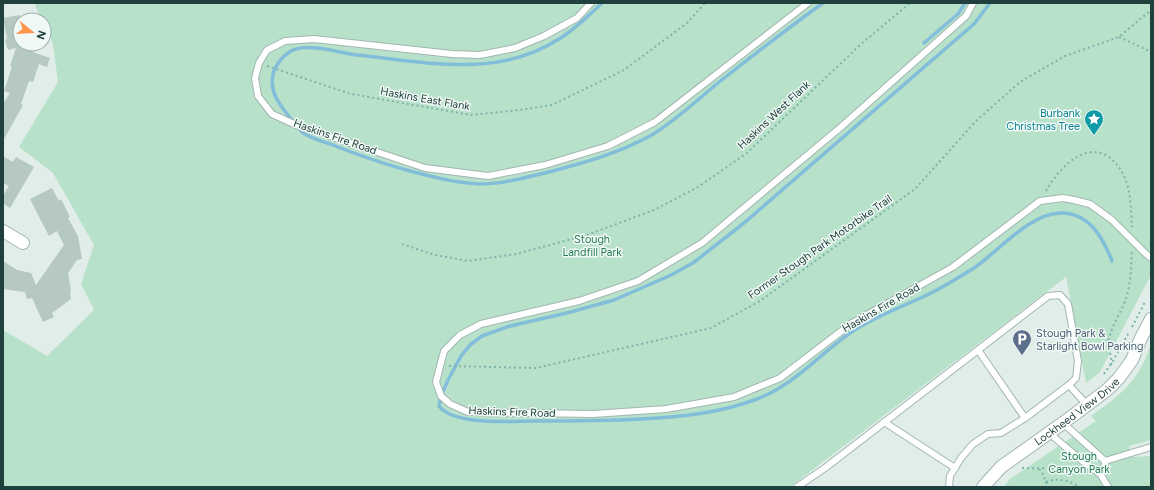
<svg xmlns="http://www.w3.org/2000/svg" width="1154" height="490" viewBox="0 0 1154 490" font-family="Figtree,sans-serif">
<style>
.green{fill:#b7e1c9}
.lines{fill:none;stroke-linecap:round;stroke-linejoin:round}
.stream{stroke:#82bed9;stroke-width:3.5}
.building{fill:#b5c8c3}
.lane-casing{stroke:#a2b6b2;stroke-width:8}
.street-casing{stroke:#a2b6b2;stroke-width:14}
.path{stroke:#7db4ac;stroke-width:2;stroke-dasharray:2 3;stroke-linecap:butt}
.lane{stroke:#fff;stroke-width:6}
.street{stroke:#fff;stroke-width:12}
.labels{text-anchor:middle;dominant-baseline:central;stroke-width:3;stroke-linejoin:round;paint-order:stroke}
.street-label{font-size:11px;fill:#1f403c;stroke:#f1f9f6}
.culture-label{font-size:11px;fill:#0d838f;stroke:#f1f9f6;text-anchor:end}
.park-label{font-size:11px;fill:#247b54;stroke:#f1f9f6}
.service-label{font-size:11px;fill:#4e5e75;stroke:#f1f9f6;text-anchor:start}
</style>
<rect width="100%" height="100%" fill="#e0ede9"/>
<!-- green -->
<g class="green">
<polygon points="34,3 1151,3 1151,275 1100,372 1086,383 1066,277 790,487 3,487 3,330 47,356 94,310 81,284 94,245 53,173 19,147 58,82 53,44 44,25 44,20 42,20"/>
<path d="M1151,345v95l-22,6 3,11 19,-1v31h-147l6,-8 86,-58 -5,-5c18,-13 37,-26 48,-45 5,-8 8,-17 12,-26z"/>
</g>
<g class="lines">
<!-- stream -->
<g class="stream">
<path d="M602,3c-14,13 -27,26 -43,36 -62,40 -134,23 -202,16 -16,-2 -46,-11 -61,-6 -10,3 -20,14 -23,25 -4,19 7,31 18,45 4,5 8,12 14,15 8,5 19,8 28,11 25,10 51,19 77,26 23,6 46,12 70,13 22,0 43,-6 65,-11 35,-9 72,-19 105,-37 24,-14 46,-35 68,-53 34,-27 69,-54 105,-80"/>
<path d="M990,3l-16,21 -230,199 -51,40 -24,13 -55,24 -47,13 -57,13 -28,10 -12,9 -9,11 -13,24 -7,16 -2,10c15,20 72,15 96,15 35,0 71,0 106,-2 40,-2 79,-6 116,-20 38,-14 63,-46 96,-68 22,-14 48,-24 72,-35 17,-8 33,-18 49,-28 25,-17 55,-54 86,-55 29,-1 43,25 52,48"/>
<polyline points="924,43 958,14 965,3"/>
</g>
</g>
<!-- building -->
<g class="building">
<polygon points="20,15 20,44 31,44 33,52 50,58 47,67 39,64 33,82 29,81 21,104 23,105 3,141 3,104 10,93 4,91 12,67 10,66 16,48 8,50 5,40 7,39 3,18"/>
<polygon points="3,156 13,162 16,157 34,167 10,208 3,203 3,196 9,186 3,183"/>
<polygon points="52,188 59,201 61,199 70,217 68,218 78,236 82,259 77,260 68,273 71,291 70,292 71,299 52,313 54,317 43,322 32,298 27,299 25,292 3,289 3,261 17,270 31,273 36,285 64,245 57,231 49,236 30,199"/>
</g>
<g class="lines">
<defs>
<g id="lane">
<polyline points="591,3 577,18 544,36 515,48 480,55 452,54 314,39 285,41 267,50 259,63 255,78 258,96 272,114 296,125 425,168 488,176 545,165 608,146 655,122 808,3"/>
<polyline points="973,3 966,16 841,127 702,243 638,281 579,301 481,324 460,335 444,351 436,382 441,396 450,404 468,412 593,414 666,409 734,397 780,378 852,323 953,267 1040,201 1063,198 1074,200 1090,204 1112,220 1145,253 1151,258"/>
<polyline points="978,350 1025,418"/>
<polyline points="1069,385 1087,405"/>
<polyline points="884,422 955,468"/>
<polyline points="1049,433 1081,460 1095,470 1101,470 1105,466 1105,461 1063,423"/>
<polyline points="1105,461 1151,447"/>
<polyline points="1095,470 1101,475 1108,487"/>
<polyline points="797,487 825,468 1048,296 1060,295 1068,304 1078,361 1076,378 1069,385 1025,418 1001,433 988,434 973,444 961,458 950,476 949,487"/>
</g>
<g id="street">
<polyline points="3,231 23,243"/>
<path id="s1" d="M983,487l18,-20 62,-44 44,-33 12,-12 13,-18 9,-22 10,-19"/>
</g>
</defs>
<!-- lane casing -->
<use href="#lane" class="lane-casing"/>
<!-- street casing -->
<use href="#street" class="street-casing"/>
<!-- path -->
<g class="path">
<polyline points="1119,37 1147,50 1151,50"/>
<polyline points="267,66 351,94 471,115 519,110 552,105 624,70 687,23 705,3"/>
<path d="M1046,191c18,-32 54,-61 78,-15 7,14 7,36 8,51"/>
<polyline points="402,244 435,255 468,261 516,254 587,235 654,210 698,187 747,153 860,45 910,3"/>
<polyline points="1132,327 1145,302"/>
<path d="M1111,365c2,-11 -5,-16 -2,-27 4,-15 14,-28 18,-43 4,-14 4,-29 5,-43"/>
<polyline points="449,366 536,368 711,328 760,301 915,189 976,121 1020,82 1065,56 1119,37 1151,10"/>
<polyline points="1104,374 1113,361 1128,334"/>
<path d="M1022,468c19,1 38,-1 57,2"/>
<path d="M1039,469l3,3 4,10c12,-5 24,-1 34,5"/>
<polyline points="1046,482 1048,487"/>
</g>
<!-- lane -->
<use href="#lane" class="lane"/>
<!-- street -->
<use href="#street" class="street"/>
</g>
<!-- icons -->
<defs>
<symbol id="sight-pin" viewBox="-11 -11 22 30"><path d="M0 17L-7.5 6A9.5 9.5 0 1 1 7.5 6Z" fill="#0f9aa8" stroke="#f1f9f6"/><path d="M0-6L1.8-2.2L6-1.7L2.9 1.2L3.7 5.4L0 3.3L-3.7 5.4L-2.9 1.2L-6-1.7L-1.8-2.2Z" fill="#fff"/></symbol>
<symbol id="parking-pin" viewBox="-11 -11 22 30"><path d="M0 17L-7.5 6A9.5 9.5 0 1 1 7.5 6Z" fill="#5c6f8a" stroke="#f1f9f6"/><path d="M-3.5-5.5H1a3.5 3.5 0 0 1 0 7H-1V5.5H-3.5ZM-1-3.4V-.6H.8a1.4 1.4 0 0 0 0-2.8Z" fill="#fff"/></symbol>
</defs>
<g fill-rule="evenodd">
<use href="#sight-pin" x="1083" y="108" width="22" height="30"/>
<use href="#parking-pin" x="1011" y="328" width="22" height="30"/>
</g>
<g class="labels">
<!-- street labels -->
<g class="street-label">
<text transform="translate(425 99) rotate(10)">Haskins East Flank</text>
<text transform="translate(774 115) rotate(-43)">Haskins West Flank</text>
<text transform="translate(335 137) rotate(19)">Haskins Fire Road</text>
<text transform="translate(820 247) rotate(-35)">Former Stough Park Motorbike Trail</text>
<text transform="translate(881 308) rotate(-30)">Haskins Fire Road</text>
<text stroke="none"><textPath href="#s1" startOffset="121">Lockheed View Drive</textPath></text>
<text transform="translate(512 412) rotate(2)">Haskins Fire Road</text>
</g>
<!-- culture labels -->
<g class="culture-label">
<text x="1080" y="113">Burbank<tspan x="1080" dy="13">Christmas Tree</tspan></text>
</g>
<!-- park labels -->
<g class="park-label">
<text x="592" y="239">Stough<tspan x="592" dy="13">Landfill Park</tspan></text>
<text x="1079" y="456">Stough<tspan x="1079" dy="13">Canyon Park</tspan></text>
</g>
<!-- service labels -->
<g class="service-label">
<text x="1036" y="333">Stough Park &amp;<tspan x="1036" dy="13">Starlight Bowl Parking</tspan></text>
</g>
</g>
<!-- border -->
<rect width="1154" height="490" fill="none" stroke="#1f403c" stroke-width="8"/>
<!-- north arrow -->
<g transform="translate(32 32) rotate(108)"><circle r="19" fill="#f1f9f6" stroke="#9dafac"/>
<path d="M0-3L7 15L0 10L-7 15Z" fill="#ff944d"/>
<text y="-6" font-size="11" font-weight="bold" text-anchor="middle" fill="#1f403c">N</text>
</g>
</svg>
